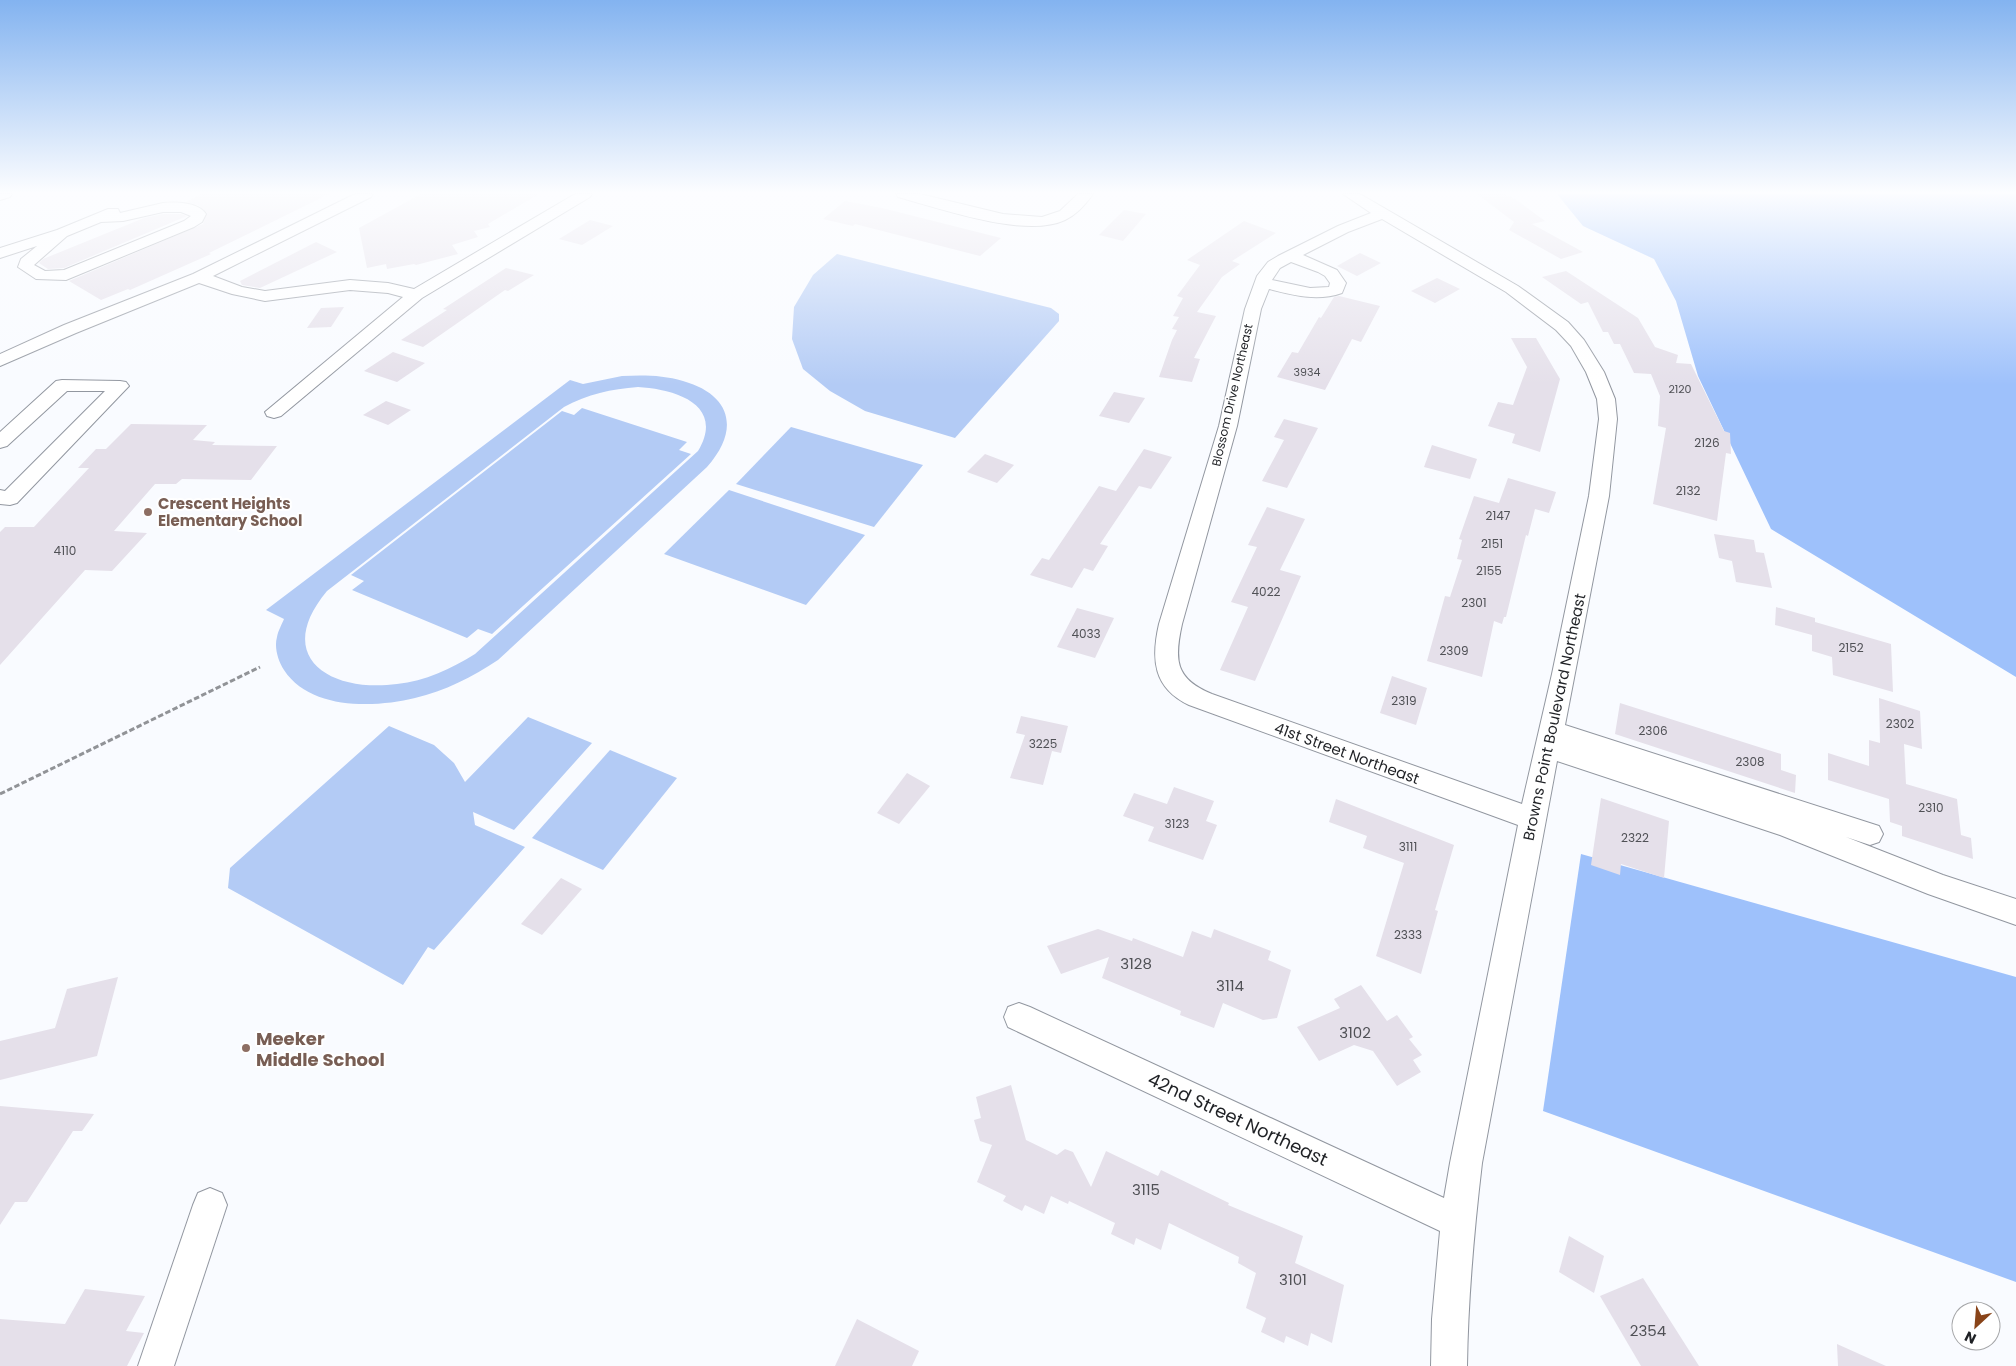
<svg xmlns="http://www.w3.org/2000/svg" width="2016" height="1366" viewBox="0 0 2016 1366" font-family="Poppins,sans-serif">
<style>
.green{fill:#b3cbf5;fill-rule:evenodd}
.forest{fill:#9ec1fb}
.building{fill:#e5e0ea}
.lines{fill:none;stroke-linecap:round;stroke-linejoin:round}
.minor-casing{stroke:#9297a0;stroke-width:2}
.path{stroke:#919397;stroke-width:3;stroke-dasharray:5.5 2.5;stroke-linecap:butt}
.minor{fill:#fff;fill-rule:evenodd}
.education-dot{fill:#8d6e63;stroke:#fff;stroke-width:2}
.labels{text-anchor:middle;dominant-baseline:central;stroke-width:4;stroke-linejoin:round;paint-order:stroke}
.far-number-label{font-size:11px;fill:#505156}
.far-street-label{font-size:12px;fill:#1f2125;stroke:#fff}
.number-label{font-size:12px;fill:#505156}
.education-label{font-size:15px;font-weight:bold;fill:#785e54;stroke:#fff;text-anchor:start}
.street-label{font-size:15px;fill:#1f2125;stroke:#fff}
.near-number-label{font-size:15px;fill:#505156}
.near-education-label{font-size:18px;font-weight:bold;fill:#785e54;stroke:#fff;text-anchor:start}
.near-street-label{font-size:18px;fill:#1f2125;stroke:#fff}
</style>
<rect width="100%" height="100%" fill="#f9fbff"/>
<!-- green -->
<g class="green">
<polygon points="837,254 1051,308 1059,314 1059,321 955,438 865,411 830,391 803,369 792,339 794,307 813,275"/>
<path d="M622,376c21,-1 41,-1 61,5 49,14 57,49 24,86l-209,193c-26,17 -53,31 -83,38 -41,10 -105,12 -131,-28 -6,-9 -10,-23 -7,-33 1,-6 5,-13 7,-18l-18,-9 304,-230 13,4zM638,387c36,2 88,17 60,64l-223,203c-24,15 -50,27 -78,30 -67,9 -125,-27 -70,-93l237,-184c24,-13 47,-18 74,-20z"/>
<polygon points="582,408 687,442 679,450 691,454 492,634 478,629 467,638 352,590 364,581 351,575 562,411 574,415"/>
<polygon points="791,427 923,465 874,527 736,484"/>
<polygon points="729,490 865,535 806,605 664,554"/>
<polygon points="528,717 592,743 514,830 473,812 475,825 525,847 434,950 428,947 403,985 228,888 230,868 389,726 434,745 454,763 465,782"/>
<polygon points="610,750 677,778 603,870 532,838"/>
</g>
<!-- forest -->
<g class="forest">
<polygon points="1557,194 2016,194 2016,677 1771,529 1698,376 1676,301 1654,259 1583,226"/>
<polygon points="1581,854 2016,977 2016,1282 1543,1111"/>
</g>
<!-- building -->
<g class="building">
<polygon points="201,194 329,194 209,253 211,254 130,290 128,289 101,300 69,281 203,224 207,213 198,205 186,202"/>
<polygon points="421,194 539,194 488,224 490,227 474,231 478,237 452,245 458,254 416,265 414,264 387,269 386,264 367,268 359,228"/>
<polygon points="1477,194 1505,194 1515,199 1545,221 1532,224 1583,252 1561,259 1509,230 1514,222"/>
<polygon points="845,201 882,208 1001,238 980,256 855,224 853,226 823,219"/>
<polygon points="1124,210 1146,214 1123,241 1099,235"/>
<polygon points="163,214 181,214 187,216 64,268 48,269 39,263 43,259 144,218"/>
<polygon points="590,220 613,226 582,245 559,239"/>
<polygon points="1244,221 1276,233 1232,261 1240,264 1222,277 1197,312 1216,316 1194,358 1200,359 1192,382 1159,377 1172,340 1177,330 1172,329 1179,317 1173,316 1183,298 1177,296 1200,265 1187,260"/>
<polygon points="316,242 337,252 260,288 242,285 240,281"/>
<polygon points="1360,253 1381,263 1357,276 1337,266"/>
<polygon points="506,268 534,275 508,291 505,290 423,347 401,340 447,310 443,309"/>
<polygon points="1566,271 1638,318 1655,347 1678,355 1676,363 1691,364 1724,431 1730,433 1731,454 1726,453 1717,521 1653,504 1666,428 1658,426 1660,396 1651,374 1634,373 1620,344 1614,344 1608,332 1603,332 1588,302 1581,304 1542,277"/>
<polygon points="1437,278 1460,289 1435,303 1411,291"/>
<polygon points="1339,296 1380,306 1361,342 1352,339 1325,390 1277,377 1292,352 1298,353 1319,317 1321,318 1334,297"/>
<polygon points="344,307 331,327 307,328 321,308"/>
<polygon points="1511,338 1536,338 1560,379 1540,452 1512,443 1515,434 1488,426 1498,402 1513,405 1527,367"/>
<polygon points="393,352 425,363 397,382 364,371"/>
<polygon points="1114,392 1145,398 1129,423 1099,416"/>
<polygon points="386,401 411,410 388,425 363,415"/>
<polygon points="1284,419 1318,428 1287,488 1262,481 1284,440 1274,437"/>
<polygon points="131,424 207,425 193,440 215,442 212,445 277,446 251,480 182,479 176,484 155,484 114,531 147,533 112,571 85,570 0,665 0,532 5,527 34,527 89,468 78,468 96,449 106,449"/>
<polygon points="1432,445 1477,459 1470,479 1424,467"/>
<polygon points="1144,449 1172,457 1151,489 1139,486 1100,544 1108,546 1093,571 1084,568 1072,588 1030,575 1042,558 1049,560 1099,486 1116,491"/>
<polygon points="985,454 1014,465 997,483 967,472"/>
<polygon points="1508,478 1556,492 1549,513 1535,509 1528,536 1526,535 1506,617 1504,617 1502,624 1494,621 1482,677 1427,661 1445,596 1450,597 1462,560 1457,559 1462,540 1459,539 1474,496 1499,503"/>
<polygon points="1267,507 1305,519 1280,570 1301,576 1255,681 1220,670 1248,607 1231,602 1257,547 1248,545"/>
<polygon points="1714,534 1754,540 1756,552 1764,553 1772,588 1736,582 1732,561 1719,558"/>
<polygon points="1776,607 1815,618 1815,622 1891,644 1893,692 1833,675 1832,657 1812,651 1812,635 1775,625"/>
<polygon points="1077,608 1114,618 1095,658 1057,647"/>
<polygon points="1392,676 1427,688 1416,725 1380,713"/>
<polygon points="1879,698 1920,711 1922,749 1904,744 1906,784 1957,799 1961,835 1971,838 1973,859 1902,836 1902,826 1890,822 1889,799 1828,780 1828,753 1869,766 1869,740 1880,743"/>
<polygon points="1620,703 1781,754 1781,770 1796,775 1795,793 1615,734"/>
<polygon points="1021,716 1068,726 1061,753 1052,751 1043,785 1010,778 1025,735 1016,733"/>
<polygon points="907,773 930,786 899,824 877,813"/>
<polygon points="1174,787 1214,801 1206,821 1217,825 1203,860 1148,841 1154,827 1123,816 1134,793 1167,804"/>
<polygon points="1601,798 1669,821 1664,878 1621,864 1620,875 1591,865"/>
<polygon points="1336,799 1454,845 1435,910 1438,911 1421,974 1376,956 1404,863 1363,848 1367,836 1329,822"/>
<polygon points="561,878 582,889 542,935 521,924"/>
<polygon points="1098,929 1132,941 1133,938 1183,957 1192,931 1211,938 1214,929 1271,951 1268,960 1291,970 1277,1018 1263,1020 1223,1003 1214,1028 1180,1015 1181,1011 1102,978 1109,957 1061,974 1047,946"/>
<polygon points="118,977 97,1056 0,1080 0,1041 55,1028 67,989"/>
<polygon points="1361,985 1387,1021 1397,1015 1413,1037 1409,1039 1422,1055 1413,1060 1421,1072 1397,1086 1373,1051 1354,1045 1319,1061 1297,1027 1340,1008 1334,999"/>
<polygon points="1011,1085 1026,1140 1057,1155 1065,1149 1073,1152 1091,1187 1106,1151 1158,1176 1161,1170 1229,1203 1228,1205 1303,1236 1295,1263 1344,1285 1332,1343 1311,1333 1308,1346 1286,1336 1284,1343 1261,1332 1266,1318 1246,1308 1256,1273 1238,1263 1239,1257 1169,1223 1161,1250 1136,1238 1134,1245 1111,1234 1115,1223 1069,1201 1068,1204 1051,1196 1044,1214 1025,1205 1022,1211 1003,1201 1006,1196 977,1182 992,1145 980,1141 974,1120 981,1118 976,1097"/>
<polygon points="0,1106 94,1114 82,1131 73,1131 27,1202 15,1202 0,1225"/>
<polygon points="1569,1236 1604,1256 1594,1293 1559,1272"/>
<polygon points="1643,1278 1699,1366 1641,1366 1600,1296"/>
<polygon points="85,1289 145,1296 126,1331 144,1333 127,1366 0,1366 0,1319 65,1324"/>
<polygon points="857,1319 919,1351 912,1366 835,1366"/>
<polygon points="1837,1344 1886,1366 1838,1366"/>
</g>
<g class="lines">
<defs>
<g id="minor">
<polygon points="0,194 12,194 10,197 0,200"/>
<polygon points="355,194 373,194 371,197 213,276 242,287 265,291 350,280 388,283 414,289 575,194 592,194 590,197 422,298 281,416 274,418 267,416 265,412 403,297 388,293 350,290 265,301 232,294 199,283 76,333 0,366 0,354 64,325 193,274"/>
<path d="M896,194h24l83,20 39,3 18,-6 18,-17h15c-7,10 -17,21 -28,26 -40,19 -126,-12 -167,-23z"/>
<path d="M1343,194h17l158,92 50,36 16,18 20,32 11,27 2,20 -8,77 -44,229 314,101 4,8 -4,8 -9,3 -24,-8 97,38 73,24v26l-88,-31 -148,-59 -223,-74 -75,402c-8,68 -14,135 -15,203h-36l1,-47 8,-88 -432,-204 -4,-10 4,-10 11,-4 11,4 414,191 6,-35 68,-338 -329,-120c-36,-17 -38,-46 -30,-81l60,-198 26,-117 12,-33 11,-14 10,-6 60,-30 33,-13zM1382,219l124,73 50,38 15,16 15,26 11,27 2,20 -10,77 -37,178 -30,130 -310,-110c-37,-15 -38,-34 -30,-70l55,-198 24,-117 8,-20c24,6 48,13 73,4l4,-10 -9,-13 -34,-15 45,-23zM1291,262l27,10 7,4 5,7 -1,4 -19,1 -38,-8 8,-12z"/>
<path d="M163,203c13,-1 35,-1 43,11l-4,8 -8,5 -128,53 -30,-1 -18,-12 3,-8 16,-13 -37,12v-10l57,-18 51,-21h10l2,4zM163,212h18l10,4 -7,5 -120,49 -19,1 -11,-6 33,-29 34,-14 22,-1z"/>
<polygon points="62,380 120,381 126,382 129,386 17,503 10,505 0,504 0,490 5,491 105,391 67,391 7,446 0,448 0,432 56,381"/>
<polygon points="210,1188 222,1193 227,1205 174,1366 138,1366 193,1205 198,1193"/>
</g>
</defs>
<!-- minor casing -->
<use href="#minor" class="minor-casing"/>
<!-- path -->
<polyline class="path" points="0,794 260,667"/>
<!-- minor -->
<use href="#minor" class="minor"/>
</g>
<!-- sky -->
<linearGradient id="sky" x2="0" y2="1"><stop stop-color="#83b3f0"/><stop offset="0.5" stop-color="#fcfdff"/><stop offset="1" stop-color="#fcfdff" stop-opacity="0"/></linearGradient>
<rect width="2016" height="385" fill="url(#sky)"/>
<!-- markers -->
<g class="education-dot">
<circle cx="148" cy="512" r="5"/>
<circle cx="246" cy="1048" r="5"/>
</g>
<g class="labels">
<!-- far-number labels -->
<g class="far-number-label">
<text x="1307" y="372">3934</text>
<text x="1680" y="389">2120</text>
</g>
<!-- far-street labels -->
<g class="far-street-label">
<text transform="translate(1232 395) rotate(-77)">Blossom Drive Northeast</text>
</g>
<!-- number labels -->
<g class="number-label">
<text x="1707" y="442">2126</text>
<text x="1688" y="490">2132</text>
<text x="1498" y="515">2147</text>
<text x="1492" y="543">2151</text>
<text x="65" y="550">4110</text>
<text x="1489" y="570">2155</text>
<text x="1266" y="591">4022</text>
<text x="1474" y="602">2301</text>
<text x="1086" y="633">4033</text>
<text x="1851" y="647">2152</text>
<text x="1454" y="650">2309</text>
<text x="1404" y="700">2319</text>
<text x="1900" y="723">2302</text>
<text x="1653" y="730">2306</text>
<text x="1043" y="743">3225</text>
<text x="1750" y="761">2308</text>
<text x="1931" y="807">2310</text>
<text x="1177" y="823">3123</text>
<text x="1635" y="837">2322</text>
<text x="1408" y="846">3111</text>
<text x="1408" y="934">2333</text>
</g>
<!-- education labels -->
<g class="education-label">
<text x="158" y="503">Crescent Heights<tspan x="158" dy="17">Elementary School</tspan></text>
</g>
<!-- street labels -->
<g class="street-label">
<text transform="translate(1554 717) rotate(-78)">Browns Point Boulevard Northeast</text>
<text transform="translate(1347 753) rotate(20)">41st Street Northeast</text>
</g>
<!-- near-number labels -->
<g class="near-number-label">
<text x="1136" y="963">3128</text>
<text x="1230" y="985">3114</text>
<text x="1355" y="1032">3102</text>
<text x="1146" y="1189">3115</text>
<text x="1293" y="1279">3101</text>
<text x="1648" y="1330">2354</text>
</g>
<!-- near-education labels -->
<g class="near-education-label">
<text x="256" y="1038">Meeker<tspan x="256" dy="21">Middle School</tspan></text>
</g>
<!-- near-street labels -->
<g class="near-street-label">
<text transform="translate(1238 1119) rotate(25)">42nd Street Northeast</text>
</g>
</g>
<!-- north arrow -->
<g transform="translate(1976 1326) rotate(206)"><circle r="24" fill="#ffffff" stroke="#a5a6a8"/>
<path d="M0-4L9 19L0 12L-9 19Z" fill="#894419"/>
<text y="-8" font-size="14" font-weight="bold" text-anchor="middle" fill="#1f2125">N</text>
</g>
</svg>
